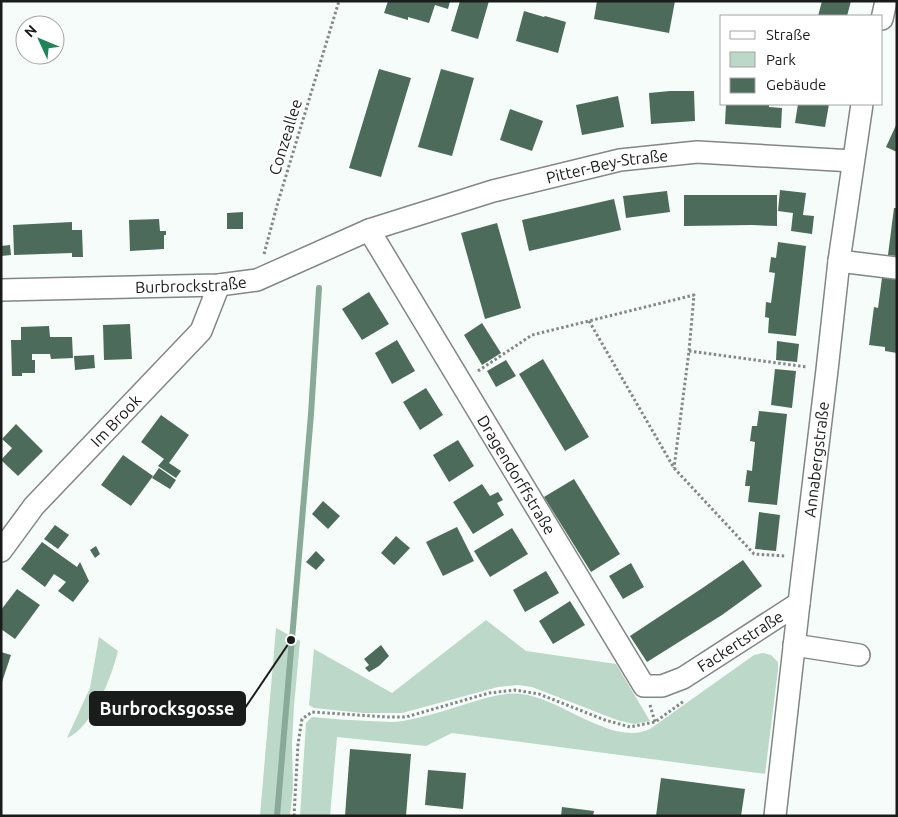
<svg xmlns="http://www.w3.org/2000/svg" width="898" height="817" viewBox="0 0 898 817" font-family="Ubuntu,sans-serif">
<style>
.green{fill:#bcd8c8}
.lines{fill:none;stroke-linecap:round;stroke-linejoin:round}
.stream{stroke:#89aa98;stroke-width:6}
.building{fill:#4c6b5b}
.minor-casing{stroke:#828684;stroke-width:24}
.path{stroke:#838785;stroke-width:3;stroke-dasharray:2.5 2.5;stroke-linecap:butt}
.minor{stroke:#fff;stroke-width:21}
.labels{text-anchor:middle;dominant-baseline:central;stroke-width:5;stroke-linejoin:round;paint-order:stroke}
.street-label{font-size:16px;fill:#1a1c1b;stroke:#fff}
.leader{fill:none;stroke:#1a1c1b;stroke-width:2}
.callout-dot{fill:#1a1c1b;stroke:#fff;stroke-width:2}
.callout{fill:#1a1c1b;stroke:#1a1c1b;stroke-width:2}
.callout-label{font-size:18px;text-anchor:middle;font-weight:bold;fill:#fff}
</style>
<rect width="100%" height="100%" fill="#f6fcf9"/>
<!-- green -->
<g class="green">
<polygon points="486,620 526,651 616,664 650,721 634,724 617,720 532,687 518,685 498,687 402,713 363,713 314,708 309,705 314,649 392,693"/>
<polygon points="276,628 300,641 294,706 292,744 293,787 290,816 260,816"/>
<path d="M99,637l19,14c-6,25 -26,77 -51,87l23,-50z"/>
<path d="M763,653l8,2 7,7v8l-13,104 -313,-41 -26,13 -89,-9 -7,79h-30l6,-93 6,-6c19,2 38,3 57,4 11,0 23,2 34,0 22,-4 44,-11 66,-18 17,-5 35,-11 52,-9 40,4 91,53 129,35l104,-74z"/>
</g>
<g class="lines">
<!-- stream -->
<polyline class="stream" points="277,816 311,414 319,288"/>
</g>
<!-- building -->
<g class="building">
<polygon points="388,1 450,1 448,9 435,5 429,23 408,17 408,20 384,13"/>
<polygon points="460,1 489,1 478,39 451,31"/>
<polygon points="597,1 675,1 669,33 594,19"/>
<polygon points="822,1 851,1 847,16 818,16"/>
<polygon points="524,11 544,17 545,16 566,22 558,53 516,41"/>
<polygon points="379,69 411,78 381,177 349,168"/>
<polygon points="441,69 474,78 452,156 418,147"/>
<polygon points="670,91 694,91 695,121 651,124 649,93"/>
<polygon points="618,96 624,127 582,135 576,105"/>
<polygon points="726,104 769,104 769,107 782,108 781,128 725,124"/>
<polygon points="798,104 829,104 825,127 795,123"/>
<polygon points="510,109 543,121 532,151 500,140"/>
<polygon points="897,123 897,152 886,147"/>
<polygon points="780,190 806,193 803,215 814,216 812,234 791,231 793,213 778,211"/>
<polygon points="667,191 670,212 626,218 623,196"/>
<polygon points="684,195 777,195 777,226 752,225 684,226"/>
<polygon points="614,199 621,230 529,251 522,220"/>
<polygon points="894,208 897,208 897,256 888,255"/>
<polygon points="243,212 243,229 227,229 227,213"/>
<polygon points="159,219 160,231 166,231 166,235 164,235 164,249 130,251 129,220"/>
<polygon points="72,222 72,230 82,230 83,257 72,257 72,253 14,255 13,225"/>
<polygon points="497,223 521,308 485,319 461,233"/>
<polygon points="778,242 806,246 796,336 768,333 769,318 765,317 766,302 771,303 775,273 769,272 770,265 771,257 776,258"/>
<polygon points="10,245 11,255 1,256 1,246"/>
<polygon points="882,278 897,279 897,353 885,351 885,347 869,345 874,307 878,308"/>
<polygon points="369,292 389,324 362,340 342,309"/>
<polygon points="482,323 501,353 482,365 464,335"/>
<polygon points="130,324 132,359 104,360 103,325"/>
<polygon points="49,326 50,337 72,337 73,358 51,359 50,354 32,354 32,360 35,360 35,373 22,373 22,376 12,376 11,340 21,340 21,327"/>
<polygon points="397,340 415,371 392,384 375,353"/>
<polygon points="777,341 799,344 797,362 776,360"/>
<polygon points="94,355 95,368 75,370 74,356"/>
<polygon points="543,359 589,437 565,451 519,374"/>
<polygon points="506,360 516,376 496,387 487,371"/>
<polygon points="775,369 796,371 792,408 771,405"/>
<polygon points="426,388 443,415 420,430 403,402"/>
<polygon points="759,411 787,414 777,505 748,502 750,486 745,486 747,470 752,471 755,442 750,441 752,426 757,426"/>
<polygon points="161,415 189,435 169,463 181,471 176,478 158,466 164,459 141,442"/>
<polygon points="16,424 43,451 18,476 1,460 12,448 2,439"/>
<polygon points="458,440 474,466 449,482 433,455"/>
<polygon points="123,455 153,476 131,506 101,485"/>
<polygon points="159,468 176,480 170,489 152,478"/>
<polygon points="574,479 620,554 591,572 544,497"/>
<polygon points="482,484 490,496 498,492 503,500 497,503 504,515 473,534 453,502"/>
<polygon points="323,501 340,516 328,529 312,514"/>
<polygon points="759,512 780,515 776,551 755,549"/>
<polygon points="55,525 69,535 58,549 44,539"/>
<polygon points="457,527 474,561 443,576 426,542"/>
<polygon points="512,528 528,554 490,577 474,551"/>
<polygon points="396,536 410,548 394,565 381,553"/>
<polygon points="42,542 77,567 80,562 89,581 73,602 58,591 66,582 54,574 45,587 21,569"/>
<polygon points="96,546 100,554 95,558 90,550"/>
<polygon points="316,551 325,560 316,570 306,562"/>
<polygon points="743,560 762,586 722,615 647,662 630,636 704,587"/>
<polygon points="631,563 644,587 623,599 609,576"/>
<polygon points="546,571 559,593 525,612 513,590"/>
<polygon points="17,589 40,605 15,639 1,629 1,610"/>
<polygon points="570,601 585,625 553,644 539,621"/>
<polygon points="381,645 389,656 379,666 369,672 365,668 369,665 364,659"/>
<polygon points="1,652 11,655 2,682 1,682"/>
<polygon points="350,749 411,754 406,816 345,816"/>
<polygon points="428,770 466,773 463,809 425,805"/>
<polygon points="661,778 745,789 741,816 656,816"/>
<polygon points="562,807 594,811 593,816 561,816"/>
</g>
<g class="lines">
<defs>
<g id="minor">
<polyline points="882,19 886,1"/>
<path id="s1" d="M369,230l275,456h18l21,-8 116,-75"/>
<polyline points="839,261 896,268"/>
<path id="s2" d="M1,290l218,-5 38,-5 112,-50 124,-39 127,-31 77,-8 156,9"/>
<path id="s3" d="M1,551l33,-45 167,-175 18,-46"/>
<polyline points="794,645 859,655"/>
<path id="s4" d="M775,816l24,-213 28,-233 12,-109 23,-157"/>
</g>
</defs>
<!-- minor casing -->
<use href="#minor" class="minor-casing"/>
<!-- path -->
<g class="path">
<polyline points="264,254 278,202 339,1"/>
<polyline points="589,321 674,468 754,554 786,556"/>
<polyline points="689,351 807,367"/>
<polyline points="478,371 532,335 694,295 689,351 674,468"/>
<polyline points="650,705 655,722"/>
<polyline points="294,816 298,744 302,719 312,712 387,717 406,717 489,693 515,690 539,694 605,720 630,727 655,722 684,701"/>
</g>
<!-- minor -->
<use href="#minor" class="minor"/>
</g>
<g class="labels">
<!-- street labels -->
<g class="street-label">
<text transform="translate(285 137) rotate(-73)">Conzeallee</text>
<text stroke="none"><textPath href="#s2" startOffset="626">Pitter-Bey-Straße</textPath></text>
<text stroke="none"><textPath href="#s2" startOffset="190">Burbrockstraße</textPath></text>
<text stroke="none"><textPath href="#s3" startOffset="174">Im Brook</textPath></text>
<text stroke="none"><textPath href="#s4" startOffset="359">Annabergstraße</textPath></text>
<text stroke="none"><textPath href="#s1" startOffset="286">Dragendorffstraße</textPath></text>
<text stroke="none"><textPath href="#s1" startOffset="641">Fackertstraße</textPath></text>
</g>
</g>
<!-- callouts -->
<path class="leader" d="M291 640L245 708"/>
<circle class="callout-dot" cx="291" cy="640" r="5"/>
<rect class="callout" x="90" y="692" width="155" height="33" rx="5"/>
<g class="callout-label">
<text x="167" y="715">Burbrocksgosse</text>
</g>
<!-- border -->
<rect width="898" height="817" fill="none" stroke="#1a1c1b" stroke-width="5"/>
<!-- legend -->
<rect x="720" y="15" width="162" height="90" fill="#ffffff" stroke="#a3a4a4"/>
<rect x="730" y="31" width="25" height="8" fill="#ffffff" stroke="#a3a4a4"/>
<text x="766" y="40" font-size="15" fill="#1a1c1b">Straße</text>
<rect x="730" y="52" width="25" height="15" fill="#bcd8c8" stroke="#a3a4a4"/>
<text x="766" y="65" font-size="15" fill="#1a1c1b">Park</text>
<rect x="730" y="78" width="25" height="15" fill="#4c6b5b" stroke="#a3a4a4"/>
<text x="766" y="90" font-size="15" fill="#1a1c1b">Gebäude</text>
<!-- north arrow -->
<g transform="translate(40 40) rotate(314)"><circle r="24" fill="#ffffff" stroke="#a3a4a4"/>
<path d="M0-4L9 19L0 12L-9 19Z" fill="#21835c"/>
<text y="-8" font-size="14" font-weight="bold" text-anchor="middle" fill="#1a1c1b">N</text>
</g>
</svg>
